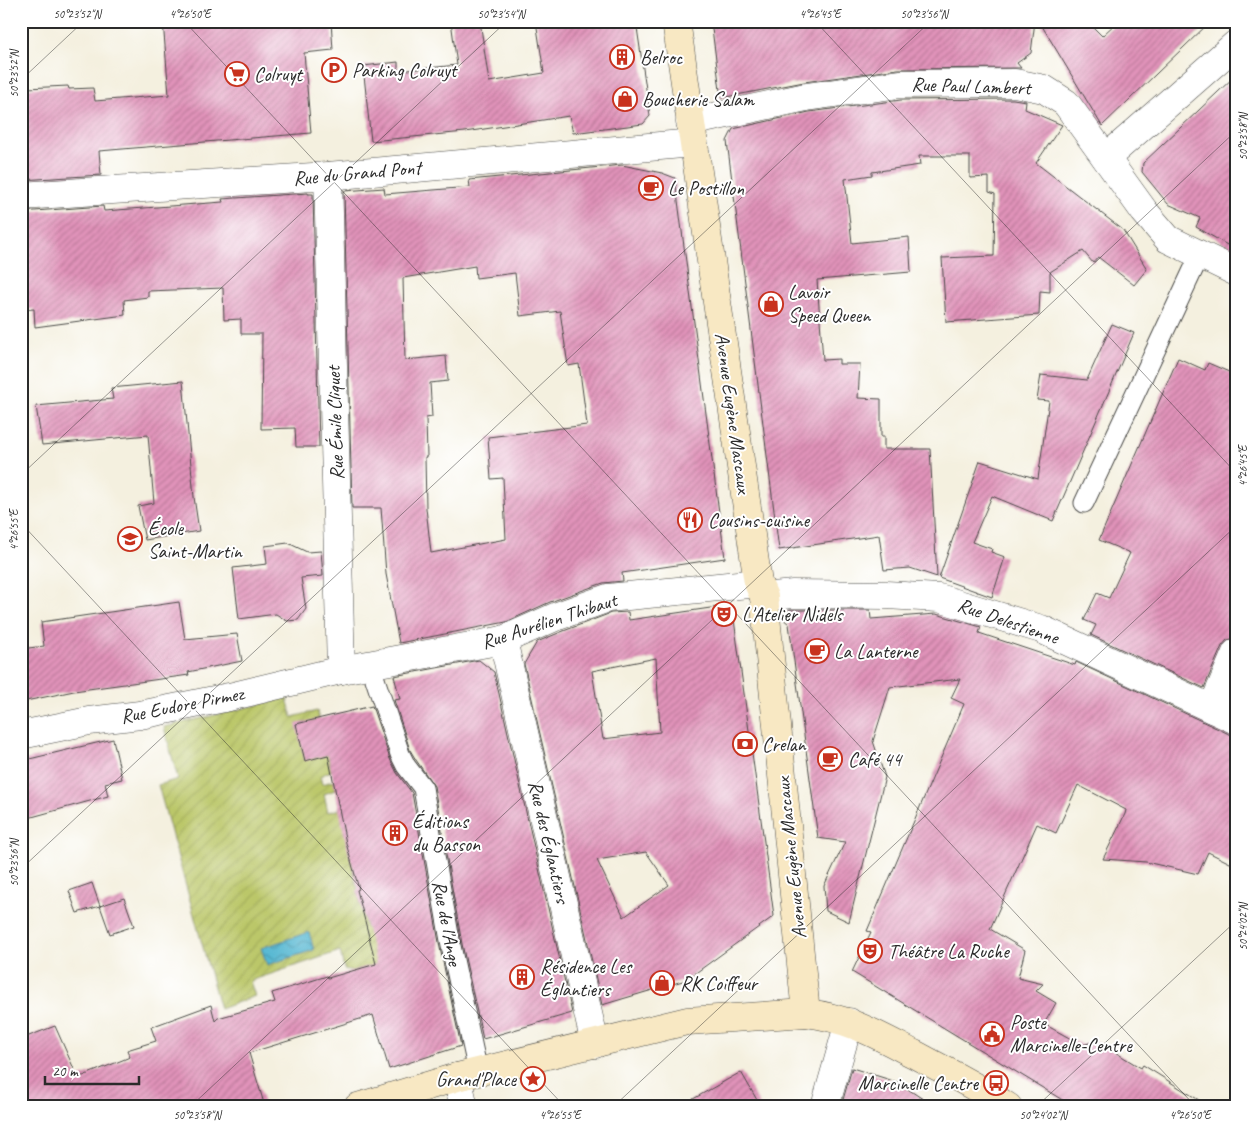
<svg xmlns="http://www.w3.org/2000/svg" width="1257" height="1128" viewBox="0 0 1257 1128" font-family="Caveat,sans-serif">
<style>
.garden{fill:url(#garden-furrows);stroke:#73794a}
.water{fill:url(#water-waves);stroke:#40717e}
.building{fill:url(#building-hatch);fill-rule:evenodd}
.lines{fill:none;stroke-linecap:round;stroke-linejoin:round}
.service-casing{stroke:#494946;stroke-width:21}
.minor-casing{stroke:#494946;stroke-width:29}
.secondary-casing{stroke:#494946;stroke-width:29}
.service{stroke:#fff;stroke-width:19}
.minor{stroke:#fff;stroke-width:28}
.secondary{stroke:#f8e8c3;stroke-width:28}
.ticks{fill:none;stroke:#2b2b2b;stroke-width:1;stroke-opacity:0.45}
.labels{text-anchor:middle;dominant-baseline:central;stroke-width:4;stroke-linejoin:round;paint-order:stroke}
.poi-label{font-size:20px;fill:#2b2b2b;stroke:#fff;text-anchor:start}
.street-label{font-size:20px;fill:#2b2b2b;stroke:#fff}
.neatline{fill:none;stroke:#2b2b2b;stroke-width:2}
.ticks-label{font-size:12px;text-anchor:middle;fill:#2b2b2b}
</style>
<defs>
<pattern id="garden-furrows" width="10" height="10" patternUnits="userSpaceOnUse" patternTransform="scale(1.25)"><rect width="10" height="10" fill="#bbc769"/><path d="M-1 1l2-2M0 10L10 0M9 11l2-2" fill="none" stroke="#a1ab5b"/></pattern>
<pattern id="water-waves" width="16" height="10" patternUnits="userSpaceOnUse" patternTransform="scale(1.25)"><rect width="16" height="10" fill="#54b7d2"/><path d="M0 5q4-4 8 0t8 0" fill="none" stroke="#4695ab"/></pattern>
<pattern id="building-hatch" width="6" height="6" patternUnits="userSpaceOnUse" patternTransform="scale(1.25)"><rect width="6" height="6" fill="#e193ba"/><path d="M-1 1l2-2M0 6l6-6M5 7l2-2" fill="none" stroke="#b77897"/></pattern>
</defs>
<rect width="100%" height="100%" fill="#fff"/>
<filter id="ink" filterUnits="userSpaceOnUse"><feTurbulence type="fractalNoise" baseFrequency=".02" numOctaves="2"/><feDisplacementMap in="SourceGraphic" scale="10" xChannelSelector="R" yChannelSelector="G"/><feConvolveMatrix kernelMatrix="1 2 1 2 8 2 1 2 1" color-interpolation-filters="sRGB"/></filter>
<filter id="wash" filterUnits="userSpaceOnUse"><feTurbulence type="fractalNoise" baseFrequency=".0096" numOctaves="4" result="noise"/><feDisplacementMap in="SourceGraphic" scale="20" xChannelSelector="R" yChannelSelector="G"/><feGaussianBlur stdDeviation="1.12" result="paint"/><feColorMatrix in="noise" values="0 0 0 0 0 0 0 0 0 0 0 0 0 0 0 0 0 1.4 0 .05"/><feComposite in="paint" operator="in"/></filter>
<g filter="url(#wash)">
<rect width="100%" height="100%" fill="#f4f0df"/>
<!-- garden -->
<polygon class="garden" points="287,698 292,717 317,711 319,719 297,724 305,760 328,755 331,771 320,776 322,784 333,781 335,790 324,794 328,812 340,809 366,928 374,926 384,962 353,971 344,969 340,951 250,981 255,996 220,1009 158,785 178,779 164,727"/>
<!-- water -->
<polygon class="water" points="309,932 314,950 267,965 261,948"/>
<g id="blocks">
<!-- building -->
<g class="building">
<polygon points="163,21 331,21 333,50 304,53 311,133 99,151 101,175 21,180 21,105 28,105 27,88 68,86 69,89 93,88 95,101 169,95"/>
<polygon points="451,21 480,21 489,82 544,73 536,21 636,21 650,116 643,124 573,133 569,116 465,132 371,141 363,66 398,62 398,71 457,65"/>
<polygon points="711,21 1035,21 1031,53 1017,63 1021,68 898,69 804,82 721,98"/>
<polygon points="1039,21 1087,21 1102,36 1118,21 1211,21 1102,126"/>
<polygon points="1236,75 1236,250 1196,227 1200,218 1168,204 1142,172 1143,163"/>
<polygon points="1013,99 1026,101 1025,109 1062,125 1036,163 1123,230 1147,269 1134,285 1098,257 1093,263 1083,251 1050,272 1050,292 1040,291 1039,315 946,322 942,258 994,256 995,194 989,192 989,177 970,178 970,156 919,156 920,165 872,172 872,175 845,179 852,243 909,237 911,272 817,280 823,360 839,359 839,364 860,364 858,398 881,399 881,437 884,437 884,449 930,449 937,577 910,568 884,570 879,535 779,550 727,141 733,129 809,112 901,100"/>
<path d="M622,165l40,8 13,5 50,380 -103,15 1,8 -20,2 -53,19 -44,20 -107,21 -13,-69 -5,-66h-29l-8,-317 40,-3 1,6 85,-7 -1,-7zM475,266l1,12 39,-5 5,43 40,-5 8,55 11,-2 8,61 -99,12 3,42 12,-1 3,61 -75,14 -5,-45 -1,-51h2l-1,-39 6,-1 -2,-34 18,-2 -2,-25 -41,4 -2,-82z"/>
<polygon points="308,193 308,194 313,194 319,447 296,447 295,428 261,429 262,334 241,334 241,319 224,320 223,288 148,291 148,297 124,300 125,315 35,327 34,309 21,310 21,212 103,206 104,211 223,202 222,199"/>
<polygon points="1112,324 1134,333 1053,521 992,496 972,542 992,549 991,552 1005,557 992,597 939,578 980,461 1038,479 1049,401 1037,400 1041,375 1087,380"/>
<polygon points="1178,358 1205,370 1208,363 1236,375 1236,638 1227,640 1222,646 1204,688 1091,635 1096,625 1084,620 1097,593 1109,598 1130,553 1099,540"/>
<polygon points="183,381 194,497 199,531 145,540 138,506 154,503 148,435 42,445 36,406 113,399 111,388"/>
<polygon points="288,543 307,552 321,551 323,576 301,578 306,609 298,620 287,621 276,614 239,619 233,568 267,564 265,546"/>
<polygon points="179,602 185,639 237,634 242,661 188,672 189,675 74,691 21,702 21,649 44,646 41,622"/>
<path d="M724,606l9,6 41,304 -88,64 -84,25 -78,-341 13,-22 24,-10 50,-19 17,-1 1,8zM656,658l4,74 -57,7 -11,-68zM646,852l23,33 -45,32 -27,-57z"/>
<polygon points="789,610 870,610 871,619 936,614 981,627 979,633 1075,665 1076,662 1229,734 1236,735 1236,866 1208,852 1198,874 1146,862 1103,859 1125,814 1126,810 1078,785 1056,833 1037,824 990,929 1025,950 1018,978 1043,984 1036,991 1056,1003 1044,1024 1082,1045 1097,1041 1141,1068 1143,1065 1210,1107 1074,1107 852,972 871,932 867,931 964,704 951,698 960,679 890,687 873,741 885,777 849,922 826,911 824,886 845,842 818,838 789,624 782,618"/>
<polygon points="479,660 494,672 572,1013 483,1039 462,944 434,786 416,760 410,750 394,700 400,699 394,676"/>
<polygon points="372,706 390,759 397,773 412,793 440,948 461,1046 389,1069 373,1015 249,1053 265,1107 21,1107 21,1039 55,1026 78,1078 130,1057 127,1050 156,1041 151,1027 211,1005 215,1021 218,1018 275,1002 272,993 327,976 328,978 376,964 357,890 359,889 346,843 328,755 305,761 296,724"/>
<polygon points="113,739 122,779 105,783 108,796 21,820 21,761"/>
<polygon points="92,883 100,906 77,913 69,891"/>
<polygon points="124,898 134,926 110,934 100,906"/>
<polygon points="852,1068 897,1082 935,1107 841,1107"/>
<polygon points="741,1072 761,1107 679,1107"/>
</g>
</g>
</g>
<g filter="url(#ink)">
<use href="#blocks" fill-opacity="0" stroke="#494946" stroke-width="1"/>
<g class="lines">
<defs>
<g id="service">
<polyline points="1084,503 1200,255"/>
<polyline points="370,664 400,754 406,766 423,788 451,946 478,1072"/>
</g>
<g id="minor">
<polyline points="690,122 806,97 900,84 1015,83 1044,89 1066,103 1144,211 1168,239 1236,272"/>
<polyline points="1106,158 1236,44"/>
<polyline points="328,176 341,670"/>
<polyline points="21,196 328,176 693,143"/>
<polyline points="764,597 793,594 886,595 939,598 1041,629 1236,720"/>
<polyline points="503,640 595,1044"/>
<polyline points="1212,709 1236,653"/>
<polyline points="21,735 89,721 140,715 229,697 341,670 503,640 555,617 608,598 758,583"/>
<polyline points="457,1077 464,1107"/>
<polyline points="825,1107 849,1022"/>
</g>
<g id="secondary">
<polyline points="676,21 758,583 764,597 806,1013"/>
<path d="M358,1107l99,-30 230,-56 119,-8c43,5 71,22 108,41 32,17 64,33 94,53"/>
</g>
</defs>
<!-- service casing -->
<use href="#service" class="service-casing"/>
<!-- minor casing -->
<use href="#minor" class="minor-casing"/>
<!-- secondary casing -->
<use href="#secondary" class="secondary-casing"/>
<!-- service -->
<use href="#service" class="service"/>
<!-- minor -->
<use href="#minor" class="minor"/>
<!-- secondary -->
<use href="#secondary" class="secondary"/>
</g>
</g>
<!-- ticks -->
<path class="ticks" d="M184,21l1012,1086M815,21l421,452M21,80l63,-59M21,475l486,-454M21,523l544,584M21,869l910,-848M190,1107l1046,-976M613,1107l623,-581M1036,1107l200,-186"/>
<!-- icons -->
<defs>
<symbol id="building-ring" viewBox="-11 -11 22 22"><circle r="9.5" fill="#fff" stroke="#c8321e" stroke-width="1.5"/><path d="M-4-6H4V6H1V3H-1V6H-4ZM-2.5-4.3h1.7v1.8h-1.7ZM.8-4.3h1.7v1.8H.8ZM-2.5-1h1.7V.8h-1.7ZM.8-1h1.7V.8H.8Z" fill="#c8321e"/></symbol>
<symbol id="parking-ring" viewBox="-11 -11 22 22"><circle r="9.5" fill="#fff" stroke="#c8321e" stroke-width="1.5"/><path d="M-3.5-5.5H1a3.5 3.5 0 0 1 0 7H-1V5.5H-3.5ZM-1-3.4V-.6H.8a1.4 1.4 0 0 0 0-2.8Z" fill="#c8321e"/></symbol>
<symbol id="supermarket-ring" viewBox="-11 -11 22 22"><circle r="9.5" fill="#fff" stroke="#c8321e" stroke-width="1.5"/><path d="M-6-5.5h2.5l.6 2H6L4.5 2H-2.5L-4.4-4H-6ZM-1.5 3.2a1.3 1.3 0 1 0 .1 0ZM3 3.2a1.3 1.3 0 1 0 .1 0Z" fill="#c8321e"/></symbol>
<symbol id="shop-ring" viewBox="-11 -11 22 22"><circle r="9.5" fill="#fff" stroke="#c8321e" stroke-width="1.5"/><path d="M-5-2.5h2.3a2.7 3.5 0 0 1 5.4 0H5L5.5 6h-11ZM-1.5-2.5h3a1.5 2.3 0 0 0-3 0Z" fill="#c8321e"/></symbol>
<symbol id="cafe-ring" viewBox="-11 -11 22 22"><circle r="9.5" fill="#fff" stroke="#c8321e" stroke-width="1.5"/><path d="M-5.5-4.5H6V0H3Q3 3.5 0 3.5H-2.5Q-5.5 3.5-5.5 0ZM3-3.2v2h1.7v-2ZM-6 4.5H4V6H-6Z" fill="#c8321e"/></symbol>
<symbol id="restaurant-ring" viewBox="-11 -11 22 22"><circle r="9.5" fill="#fff" stroke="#c8321e" stroke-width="1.5"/><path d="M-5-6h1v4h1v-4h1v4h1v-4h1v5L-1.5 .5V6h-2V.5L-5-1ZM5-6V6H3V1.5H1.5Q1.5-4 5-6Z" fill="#c8321e"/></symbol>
<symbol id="school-ring" viewBox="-11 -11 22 22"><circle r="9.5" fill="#fff" stroke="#c8321e" stroke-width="1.5"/><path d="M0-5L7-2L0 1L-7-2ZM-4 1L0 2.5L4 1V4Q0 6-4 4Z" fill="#c8321e"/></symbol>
<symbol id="theatre-ring" viewBox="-11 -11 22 22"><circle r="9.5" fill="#fff" stroke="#c8321e" stroke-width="1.5"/><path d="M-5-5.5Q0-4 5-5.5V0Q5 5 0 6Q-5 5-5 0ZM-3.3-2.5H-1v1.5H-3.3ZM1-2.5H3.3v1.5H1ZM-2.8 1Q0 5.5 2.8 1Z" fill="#c8321e"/></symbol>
<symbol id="bank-ring" viewBox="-11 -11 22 22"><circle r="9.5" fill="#fff" stroke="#c8321e" stroke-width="1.5"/><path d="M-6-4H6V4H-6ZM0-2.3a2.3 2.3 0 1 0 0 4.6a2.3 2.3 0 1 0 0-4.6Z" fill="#c8321e"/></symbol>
<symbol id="civic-ring" viewBox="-11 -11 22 22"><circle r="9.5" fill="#fff" stroke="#c8321e" stroke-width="1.5"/><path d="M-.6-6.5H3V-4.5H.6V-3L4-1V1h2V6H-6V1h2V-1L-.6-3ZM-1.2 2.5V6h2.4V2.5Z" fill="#c8321e"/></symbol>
<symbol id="sight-ring" viewBox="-11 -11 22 22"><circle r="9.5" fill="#fff" stroke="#c8321e" stroke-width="1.5"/><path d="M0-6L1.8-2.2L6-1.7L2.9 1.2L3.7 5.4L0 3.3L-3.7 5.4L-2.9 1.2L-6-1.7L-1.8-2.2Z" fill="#c8321e"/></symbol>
<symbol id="bus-ring" viewBox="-11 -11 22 22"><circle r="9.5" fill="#fff" stroke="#c8321e" stroke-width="1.5"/><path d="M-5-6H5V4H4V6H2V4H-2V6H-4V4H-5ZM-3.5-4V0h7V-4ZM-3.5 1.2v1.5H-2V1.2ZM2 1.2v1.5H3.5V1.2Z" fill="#c8321e"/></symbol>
</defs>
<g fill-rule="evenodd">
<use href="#building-ring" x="608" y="43" width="28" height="28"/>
<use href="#parking-ring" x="320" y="56" width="28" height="28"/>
<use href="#supermarket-ring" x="223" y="60" width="28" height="28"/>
<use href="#shop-ring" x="611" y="85" width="28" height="28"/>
<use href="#cafe-ring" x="637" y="174" width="28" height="28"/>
<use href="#shop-ring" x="757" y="290" width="28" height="28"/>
<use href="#restaurant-ring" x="676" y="506" width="28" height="28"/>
<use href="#school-ring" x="116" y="525" width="28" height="28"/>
<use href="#theatre-ring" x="710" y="600" width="28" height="28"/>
<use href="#cafe-ring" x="803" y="637" width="28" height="28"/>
<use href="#bank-ring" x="731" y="730" width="28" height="28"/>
<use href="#cafe-ring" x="816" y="745" width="28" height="28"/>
<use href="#building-ring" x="381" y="819" width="28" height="28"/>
<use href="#theatre-ring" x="856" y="937" width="28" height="28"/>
<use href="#building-ring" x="508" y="963" width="28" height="28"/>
<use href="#shop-ring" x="648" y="969" width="28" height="28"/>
<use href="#civic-ring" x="978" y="1020" width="28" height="28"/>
<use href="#sight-ring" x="519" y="1065" width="28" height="28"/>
<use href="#bus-ring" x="982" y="1069" width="28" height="28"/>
</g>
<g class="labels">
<!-- poi labels -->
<g class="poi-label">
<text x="640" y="57">Belroc</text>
<text x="352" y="70">Parking Colruyt</text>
<text x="254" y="74">Colruyt</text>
<text x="642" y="99">Boucherie Salam</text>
<text x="668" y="188">Le Postillon</text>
<text x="788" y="292">Lavoir<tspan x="788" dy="23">Speed Queen</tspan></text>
<text x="708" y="520">Cousins-cuisine</text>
<text x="148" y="528">École<tspan x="148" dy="23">Saint-Martin</tspan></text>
<text x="742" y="614">L'Atelier Nidels</text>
<text x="834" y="651">La Lanterne</text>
<text x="762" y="744">Crelan</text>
<text x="848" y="759">Café 44</text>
<text x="412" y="821">Éditions<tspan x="412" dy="23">du Basson</tspan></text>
<text x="888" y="951">Théâtre La Ruche</text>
<text x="540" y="966">Résidence Les<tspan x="540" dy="23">Églantiers</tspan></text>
<text x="680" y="983">RK Coiffeur</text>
<text x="1010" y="1022">Poste<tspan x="1010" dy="23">Marcinelle-Centre</tspan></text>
<text x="516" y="1079" text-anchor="end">Grand'Place</text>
<text x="978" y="1083" text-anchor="end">Marcinelle Centre</text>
</g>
<!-- street labels -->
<g class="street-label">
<text transform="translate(971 86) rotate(2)">Rue Paul Lambert</text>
<text transform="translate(357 173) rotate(-5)">Rue du Grand Pont</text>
<text transform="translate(733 413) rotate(82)">Avenue Eugène Mascaux</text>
<text transform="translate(335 423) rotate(-92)">Rue Émile Cliquet</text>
<text transform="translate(549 621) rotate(-18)">Rue Aurélien Thibaut</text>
<text transform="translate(1008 621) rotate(19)">Rue Delestienne</text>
<text transform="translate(182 705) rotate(-11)">Rue Eudore Pirmez</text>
<text transform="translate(549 842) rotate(77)">Rue des Églantiers</text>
<text transform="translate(791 858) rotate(-96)">Avenue Eugène Mascaux</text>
<text transform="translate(447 923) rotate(79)">Rue de l'Ange</text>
</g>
</g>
<!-- margin -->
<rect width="1257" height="1128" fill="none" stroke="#fff" stroke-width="55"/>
<!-- scale -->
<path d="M45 1076v8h94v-8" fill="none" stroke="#2b2b2b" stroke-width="2.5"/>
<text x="52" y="1076" font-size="15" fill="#2b2b2b" stroke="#ffffff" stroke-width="4" paint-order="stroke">20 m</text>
<rect x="28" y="28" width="1202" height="1072" class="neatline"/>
<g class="ticks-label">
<text x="77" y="18">50°23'52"N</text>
<text x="190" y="18">4°26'50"E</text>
<text x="501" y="18">50°23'54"N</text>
<text x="820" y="18">4°26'45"E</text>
<text x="924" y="18">50°23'56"N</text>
<text transform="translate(14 74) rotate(-90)" y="4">50°23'52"N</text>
<text transform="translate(1243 137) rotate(-90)" y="4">50°23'58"N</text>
<text transform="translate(1243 466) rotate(-90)" y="4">4°26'45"E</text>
<text transform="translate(14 530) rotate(-90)" y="4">4°26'55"E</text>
<text transform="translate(14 863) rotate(-90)" y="4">50°23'56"N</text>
<text transform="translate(1243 927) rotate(-90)" y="4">50°24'02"N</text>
<text x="197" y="1119">50°23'58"N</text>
<text x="560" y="1119">4°26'55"E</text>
<text x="1043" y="1119">50°24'02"N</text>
<text x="1190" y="1119">4°26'50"E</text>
</g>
</svg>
